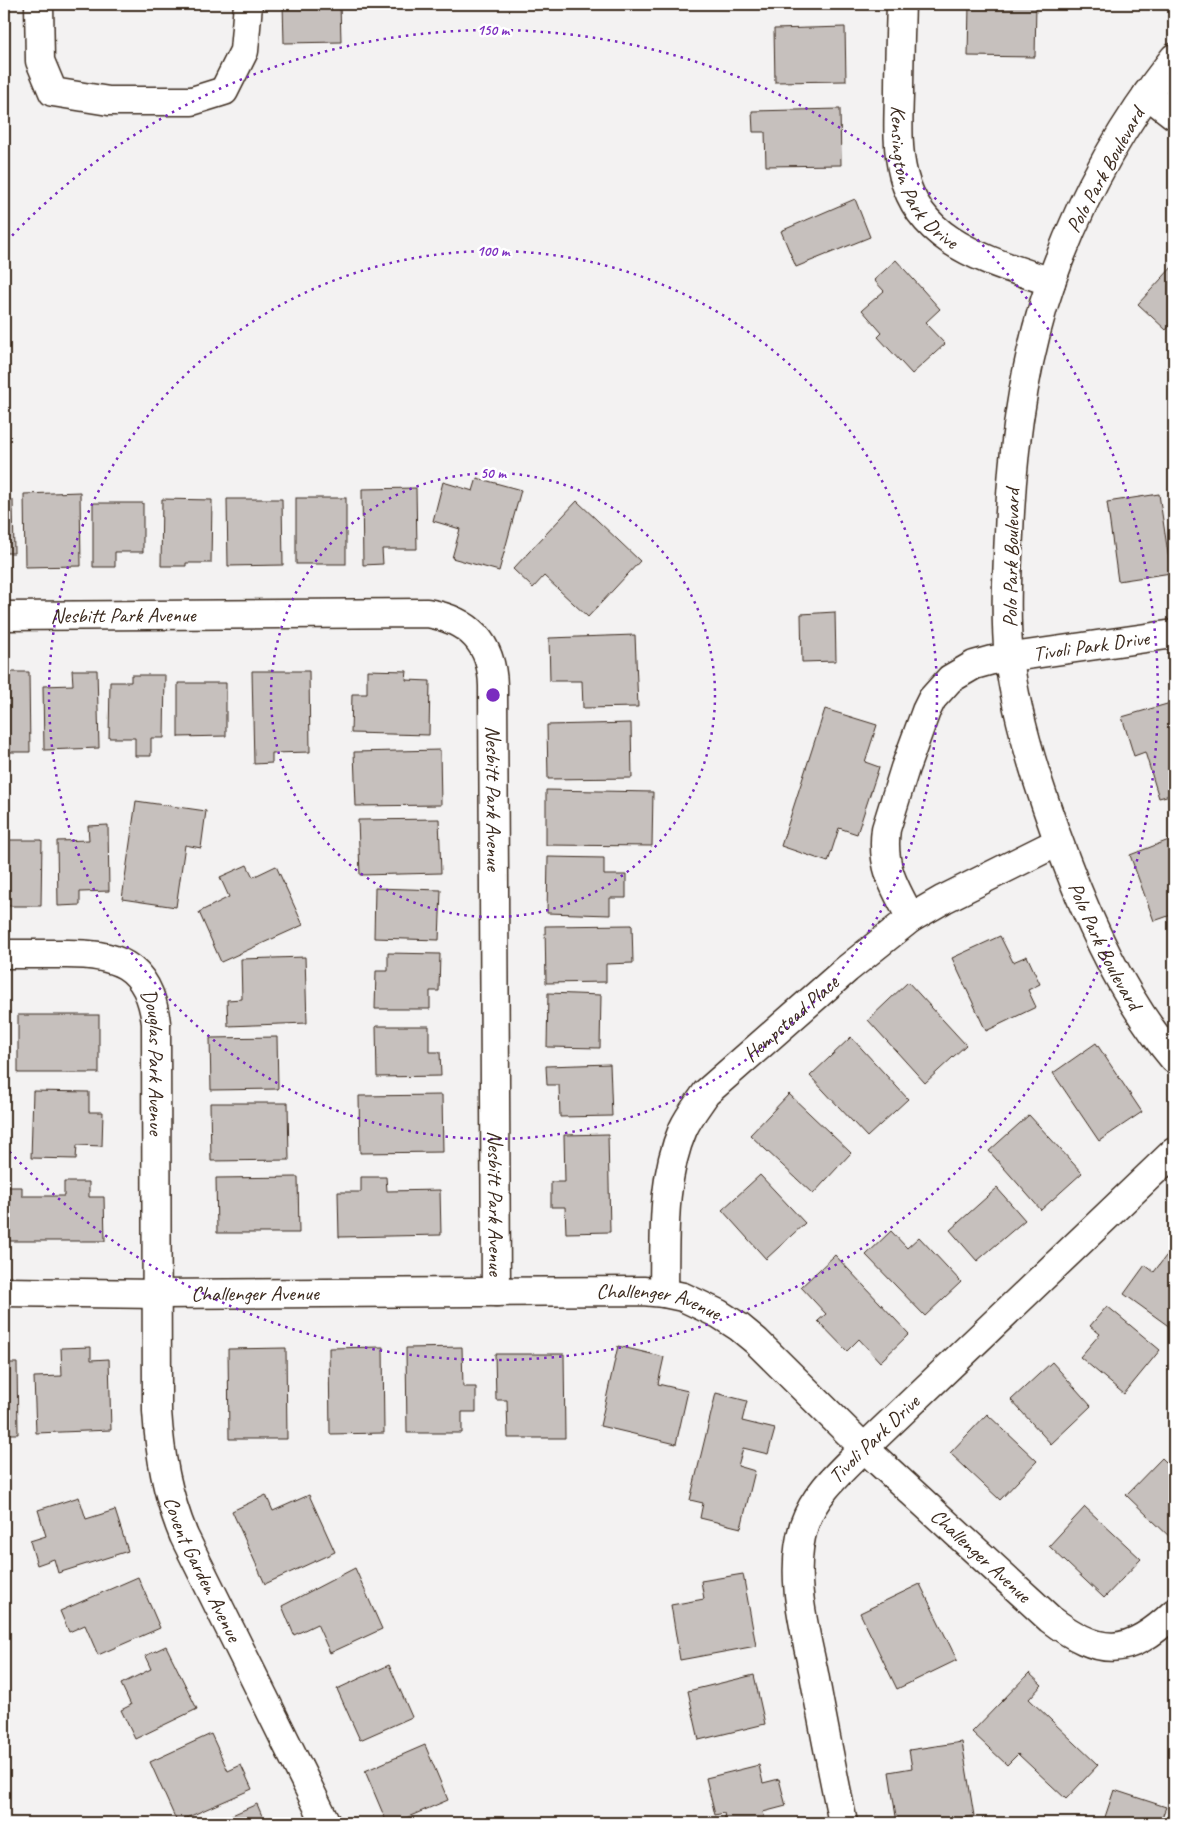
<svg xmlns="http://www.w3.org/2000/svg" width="1178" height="1827" viewBox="0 0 1178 1827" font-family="Caveat,sans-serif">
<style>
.building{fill:#c6c0bd;stroke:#3b2a1e}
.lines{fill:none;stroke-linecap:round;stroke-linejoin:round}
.minor-casing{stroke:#3b2a1e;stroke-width:31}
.minor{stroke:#fff;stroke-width:28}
.ring{fill:none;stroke:#7b2cbf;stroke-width:2.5;stroke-dasharray:2.5 5}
.labels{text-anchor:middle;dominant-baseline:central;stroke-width:5;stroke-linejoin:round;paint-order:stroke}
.street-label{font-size:21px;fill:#3b2a1e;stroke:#fff}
.centre{fill:#7b2cbf;stroke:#fff;stroke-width:2.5}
.ring-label{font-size:15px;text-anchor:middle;font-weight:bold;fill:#7b2cbf;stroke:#fff;stroke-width:5;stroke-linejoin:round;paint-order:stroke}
</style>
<rect width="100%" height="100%" fill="#f3f2f2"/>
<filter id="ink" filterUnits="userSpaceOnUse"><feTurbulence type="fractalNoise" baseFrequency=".02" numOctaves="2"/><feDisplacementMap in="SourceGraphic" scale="10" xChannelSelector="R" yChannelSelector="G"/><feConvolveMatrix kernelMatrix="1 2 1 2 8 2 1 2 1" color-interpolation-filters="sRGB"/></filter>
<g filter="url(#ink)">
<!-- building -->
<g class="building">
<polygon points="283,4 340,4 341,42 284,43"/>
<polygon points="969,4 1036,4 1035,57 968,56"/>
<polygon points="845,27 846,81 775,82 774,29"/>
<polygon points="840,109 841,165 766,166 765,132 753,132 752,111"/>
<polygon points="855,199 870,237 796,267 781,231"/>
<polygon points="896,260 940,309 925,323 945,344 912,374 878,337 882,333 862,310 884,291 874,280"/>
<polygon points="1174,265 1174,321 1166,330 1138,304"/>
<polygon points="477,478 521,490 499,571 452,558 460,529 433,521 443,482 473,491"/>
<polygon points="416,488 417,549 382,549 383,564 363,565 362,489"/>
<polygon points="80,492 81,566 25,567 24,494"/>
<polygon points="1159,494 1171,573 1118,581 1107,502"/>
<rect x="296" y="498" width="50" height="66"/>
<polygon points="162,499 212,500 211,563 186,563 186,566 161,566"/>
<polygon points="227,499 282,499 283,565 228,566"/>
<polygon points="4,500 13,500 14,553 4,553"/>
<polygon points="577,501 640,561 588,617 544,576 533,588 513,569"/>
<polygon points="93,503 143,503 143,552 115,552 115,567 93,567"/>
<polygon points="835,612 836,661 802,662 801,614"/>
<polygon points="635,635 638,707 583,708 582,681 550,681 549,638"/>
<polygon points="72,670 97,670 99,748 44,750 43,686 73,685"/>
<polygon points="367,670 407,671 406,680 430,681 429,735 351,733 352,694 367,694"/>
<polygon points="252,671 309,671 310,752 272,753 272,763 254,764"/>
<polygon points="4,672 29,672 30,752 4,752"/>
<polygon points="131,675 165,675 164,738 151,738 151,756 135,756 135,738 109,738 110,682 131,682"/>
<polygon points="178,683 226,683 226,736 178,737"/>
<polygon points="1174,702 1174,794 1159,798 1145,752 1134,756 1122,717"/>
<polygon points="825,709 877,725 865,762 879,767 857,834 839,828 828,862 781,846"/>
<polygon points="631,723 632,778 548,779 547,725"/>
<polygon points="440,750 441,805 356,806 354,752"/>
<polygon points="546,790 653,792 652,846 546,845"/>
<polygon points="136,801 206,811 201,848 185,845 176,907 122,899"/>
<polygon points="439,819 441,873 360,875 358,820"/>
<polygon points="108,825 109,891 80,892 80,905 58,906 57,841 89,840 88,826"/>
<polygon points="1174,838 1174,914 1154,921 1130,855"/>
<polygon points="4,840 42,840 41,906 4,906"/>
<polygon points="548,857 604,858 604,875 626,875 626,898 610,898 610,915 547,913"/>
<polygon points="247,865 253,877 276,866 303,925 221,962 199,912 229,897 220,877"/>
<polygon points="375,888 441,890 439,940 374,938"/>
<polygon points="632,925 633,963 606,964 606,982 546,983 545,926"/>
<polygon points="1000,936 1013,962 1027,956 1040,984 1028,990 1036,1007 986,1031 952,958"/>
<polygon points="388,953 440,954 439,991 430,991 430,1009 375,1009 376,971 388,971"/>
<polygon points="305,957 307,1023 228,1026 227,1000 242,999 241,959"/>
<polygon points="908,982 966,1045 925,1083 868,1020"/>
<polygon points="548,993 601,995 600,1048 547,1047"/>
<rect x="18" y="1015" width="81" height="58"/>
<polygon points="376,1026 429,1026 429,1052 440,1052 441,1076 377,1077"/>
<polygon points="277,1037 278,1089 211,1090 210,1038"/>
<polygon points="851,1037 908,1099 867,1137 810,1076"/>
<polygon points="1096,1043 1142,1112 1099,1141 1053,1073"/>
<polygon points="610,1064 612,1116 560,1117 559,1085 547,1085 546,1066"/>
<polygon points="33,1091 89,1092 89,1112 103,1112 102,1146 77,1145 76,1159 31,1158"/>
<polygon points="789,1094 851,1153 813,1194 750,1135"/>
<polygon points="442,1095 443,1152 360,1153 359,1096"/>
<polygon points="210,1103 288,1103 289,1160 211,1161"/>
<polygon points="1029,1115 1082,1173 1041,1210 989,1151"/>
<polygon points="608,1134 610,1232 566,1233 565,1207 551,1207 551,1182 565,1182 564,1135"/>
<polygon points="760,1175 805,1223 766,1259 722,1210"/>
<polygon points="298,1177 299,1233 217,1233 216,1178"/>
<polygon points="361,1177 386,1177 387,1191 440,1190 441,1235 339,1237 338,1192 361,1192"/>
<polygon points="64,1182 89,1182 89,1197 104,1197 105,1241 4,1241 4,1187 22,1187 22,1196 64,1196"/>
<polygon points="997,1188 1025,1220 977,1261 950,1230"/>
<polygon points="891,1231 907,1248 919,1237 961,1282 925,1316 866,1255"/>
<polygon points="835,1255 909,1334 880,1362 859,1339 847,1351 818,1321 826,1314 801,1287"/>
<polygon points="1166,1256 1174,1262 1174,1330 1124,1294 1145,1265 1154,1272"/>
<polygon points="1107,1306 1160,1350 1124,1394 1080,1357 1100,1334 1090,1326"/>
<polygon points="618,1346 664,1357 658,1384 688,1391 676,1444 600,1426"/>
<polygon points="91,1347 91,1360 109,1359 111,1430 36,1433 34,1377 62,1376 61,1348"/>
<polygon points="383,1347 384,1433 330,1434 329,1348"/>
<polygon points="462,1347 463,1387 476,1387 476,1412 462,1412 462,1433 407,1433 406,1348"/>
<polygon points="286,1348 287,1439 229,1439 228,1349"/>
<polygon points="495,1354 564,1354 565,1438 508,1438 507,1400 496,1400"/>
<polygon points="1052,1362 1091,1406 1051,1444 1011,1400"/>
<polygon points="4,1363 17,1363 18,1434 4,1434"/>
<polygon points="716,1393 747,1401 742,1421 775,1429 768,1454 743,1448 738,1466 755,1471 741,1528 700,1518 703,1503 690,1500"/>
<polygon points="987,1414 1037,1461 1000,1500 950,1453"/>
<polygon points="1162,1458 1174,1470 1174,1541 1126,1495"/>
<polygon points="266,1495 273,1511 309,1495 335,1552 265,1584 232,1511"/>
<polygon points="79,1497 86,1519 115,1510 128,1551 58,1573 54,1559 37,1565 30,1541 46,1536 38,1510"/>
<polygon points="1085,1507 1141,1559 1104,1598 1049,1546"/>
<polygon points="355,1568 382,1629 330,1653 317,1624 294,1635 282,1606"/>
<polygon points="743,1574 756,1646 680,1660 671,1605 704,1599 701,1581"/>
<polygon points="138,1577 160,1628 98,1655 85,1625 69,1632 60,1611"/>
<polygon points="920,1584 957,1660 897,1689 860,1613"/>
<polygon points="166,1646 197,1709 135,1739 121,1710 131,1705 121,1684 151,1669 145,1656"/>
<polygon points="389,1665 412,1717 360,1740 337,1689"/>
<polygon points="1029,1673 1042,1685 1029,1699 1098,1765 1066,1799 1018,1754 1007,1765 972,1732"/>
<polygon points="754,1675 765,1724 699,1740 688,1691"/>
<polygon points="211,1734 228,1771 241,1765 252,1789 177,1822 150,1762"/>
<polygon points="962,1742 974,1816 933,1823 897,1823 889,1772 912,1768 909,1750"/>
<polygon points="425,1745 448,1800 394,1823 387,1823 365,1771"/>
<polygon points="759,1765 763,1783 779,1779 786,1806 763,1812 766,1823 726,1823 724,1813 715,1815 706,1778"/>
<polygon points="1114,1790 1166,1807 1160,1823 1103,1823"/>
<polygon points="257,1804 265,1823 214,1823"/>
</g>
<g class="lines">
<defs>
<g id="minor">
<polyline points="39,4 40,61 53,92 109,101 192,101 224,91 244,51 248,4"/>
<path id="s1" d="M901,4c-1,30 -2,60 -2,91 -2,57 -3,109 51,145 30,20 67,30 101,42"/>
<path id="s2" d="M1174,58c-52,66 -94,142 -122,221 -28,81 -40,170 -43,255 -2,41 -4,83 0,124 8,66 33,140 57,203 26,69 60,141 108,198"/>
<polyline points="1147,94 1174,115"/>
<path id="s3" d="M4,616l423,-3c42,7 65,30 66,73l3,606"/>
<path id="s4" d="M911,918c-17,-31 -30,-52 -25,-89l19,-61 21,-57 6,-12 18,-20 24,-14 18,-5 182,-26"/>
<path id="s5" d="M4,954c19,0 38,0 57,0 54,-1 88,9 95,69l1,388c3,45 10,84 27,125l142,287"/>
<path id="s6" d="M4,1292l153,2 486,-3 21,2 19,4 36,17 20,13 17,14 108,107 186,171c50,38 78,38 124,-6"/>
<path id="s7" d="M664,1293c1,-55 -3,-113 19,-164 6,-13 15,-24 23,-36l141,-124 64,-51 33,-19 114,-57"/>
<path id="s8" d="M843,1823c-10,-49 -20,-99 -29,-149 -10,-48 -25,-100 -10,-149 11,-32 37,-54 60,-77l310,-296"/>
</g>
</defs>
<!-- minor casing -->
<use href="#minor" class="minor-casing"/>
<!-- minor -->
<use href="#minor" class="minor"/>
</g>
</g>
<!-- distance rings -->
<g class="ring">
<circle cx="493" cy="695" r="222"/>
<circle cx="493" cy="695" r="444"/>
<path d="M7 241A665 665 0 1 1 7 1149"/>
</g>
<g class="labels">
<!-- street labels -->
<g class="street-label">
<text transform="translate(1105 170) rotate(-61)">Polo Park Boulevard</text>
<text stroke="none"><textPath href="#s1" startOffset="181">Kensington Park Drive</textPath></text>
<text transform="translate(1011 558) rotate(-89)">Polo Park Boulevard</text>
<text stroke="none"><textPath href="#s3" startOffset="119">Nesbitt Park Avenue</textPath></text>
<text stroke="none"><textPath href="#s4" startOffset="406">Tivoli Park Drive</textPath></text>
<text stroke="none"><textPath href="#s3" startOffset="644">Nesbitt Park Avenue</textPath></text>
<text stroke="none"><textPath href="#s2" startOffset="942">Polo Park Boulevard</textPath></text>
<text stroke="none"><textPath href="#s7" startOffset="322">Hempstead Place</textPath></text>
<text stroke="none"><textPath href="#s5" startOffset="230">Douglas Park Avenue</textPath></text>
<text stroke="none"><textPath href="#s3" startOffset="1049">Nesbitt Park Avenue</textPath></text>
<text stroke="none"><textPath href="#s6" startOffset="251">Challenger Avenue</textPath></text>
<text stroke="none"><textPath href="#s6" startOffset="656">Challenger Avenue</textPath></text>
<text stroke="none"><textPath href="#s8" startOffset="415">Tivoli Park Drive</textPath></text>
<text stroke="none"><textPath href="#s6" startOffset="1076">Challenger Avenue</textPath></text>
<text stroke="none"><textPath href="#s5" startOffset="745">Covent Garden Avenue</textPath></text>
</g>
</g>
<circle cx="493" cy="695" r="8" class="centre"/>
<g class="ring-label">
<text x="493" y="35">150 m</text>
<text x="493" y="256">100 m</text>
<text x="493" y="478">50 m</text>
</g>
<!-- margin -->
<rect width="1178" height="1827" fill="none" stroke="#fff" stroke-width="20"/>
<rect x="10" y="10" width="1158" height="1807" fill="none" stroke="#3b2a1e" stroke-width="2" filter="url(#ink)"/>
</svg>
